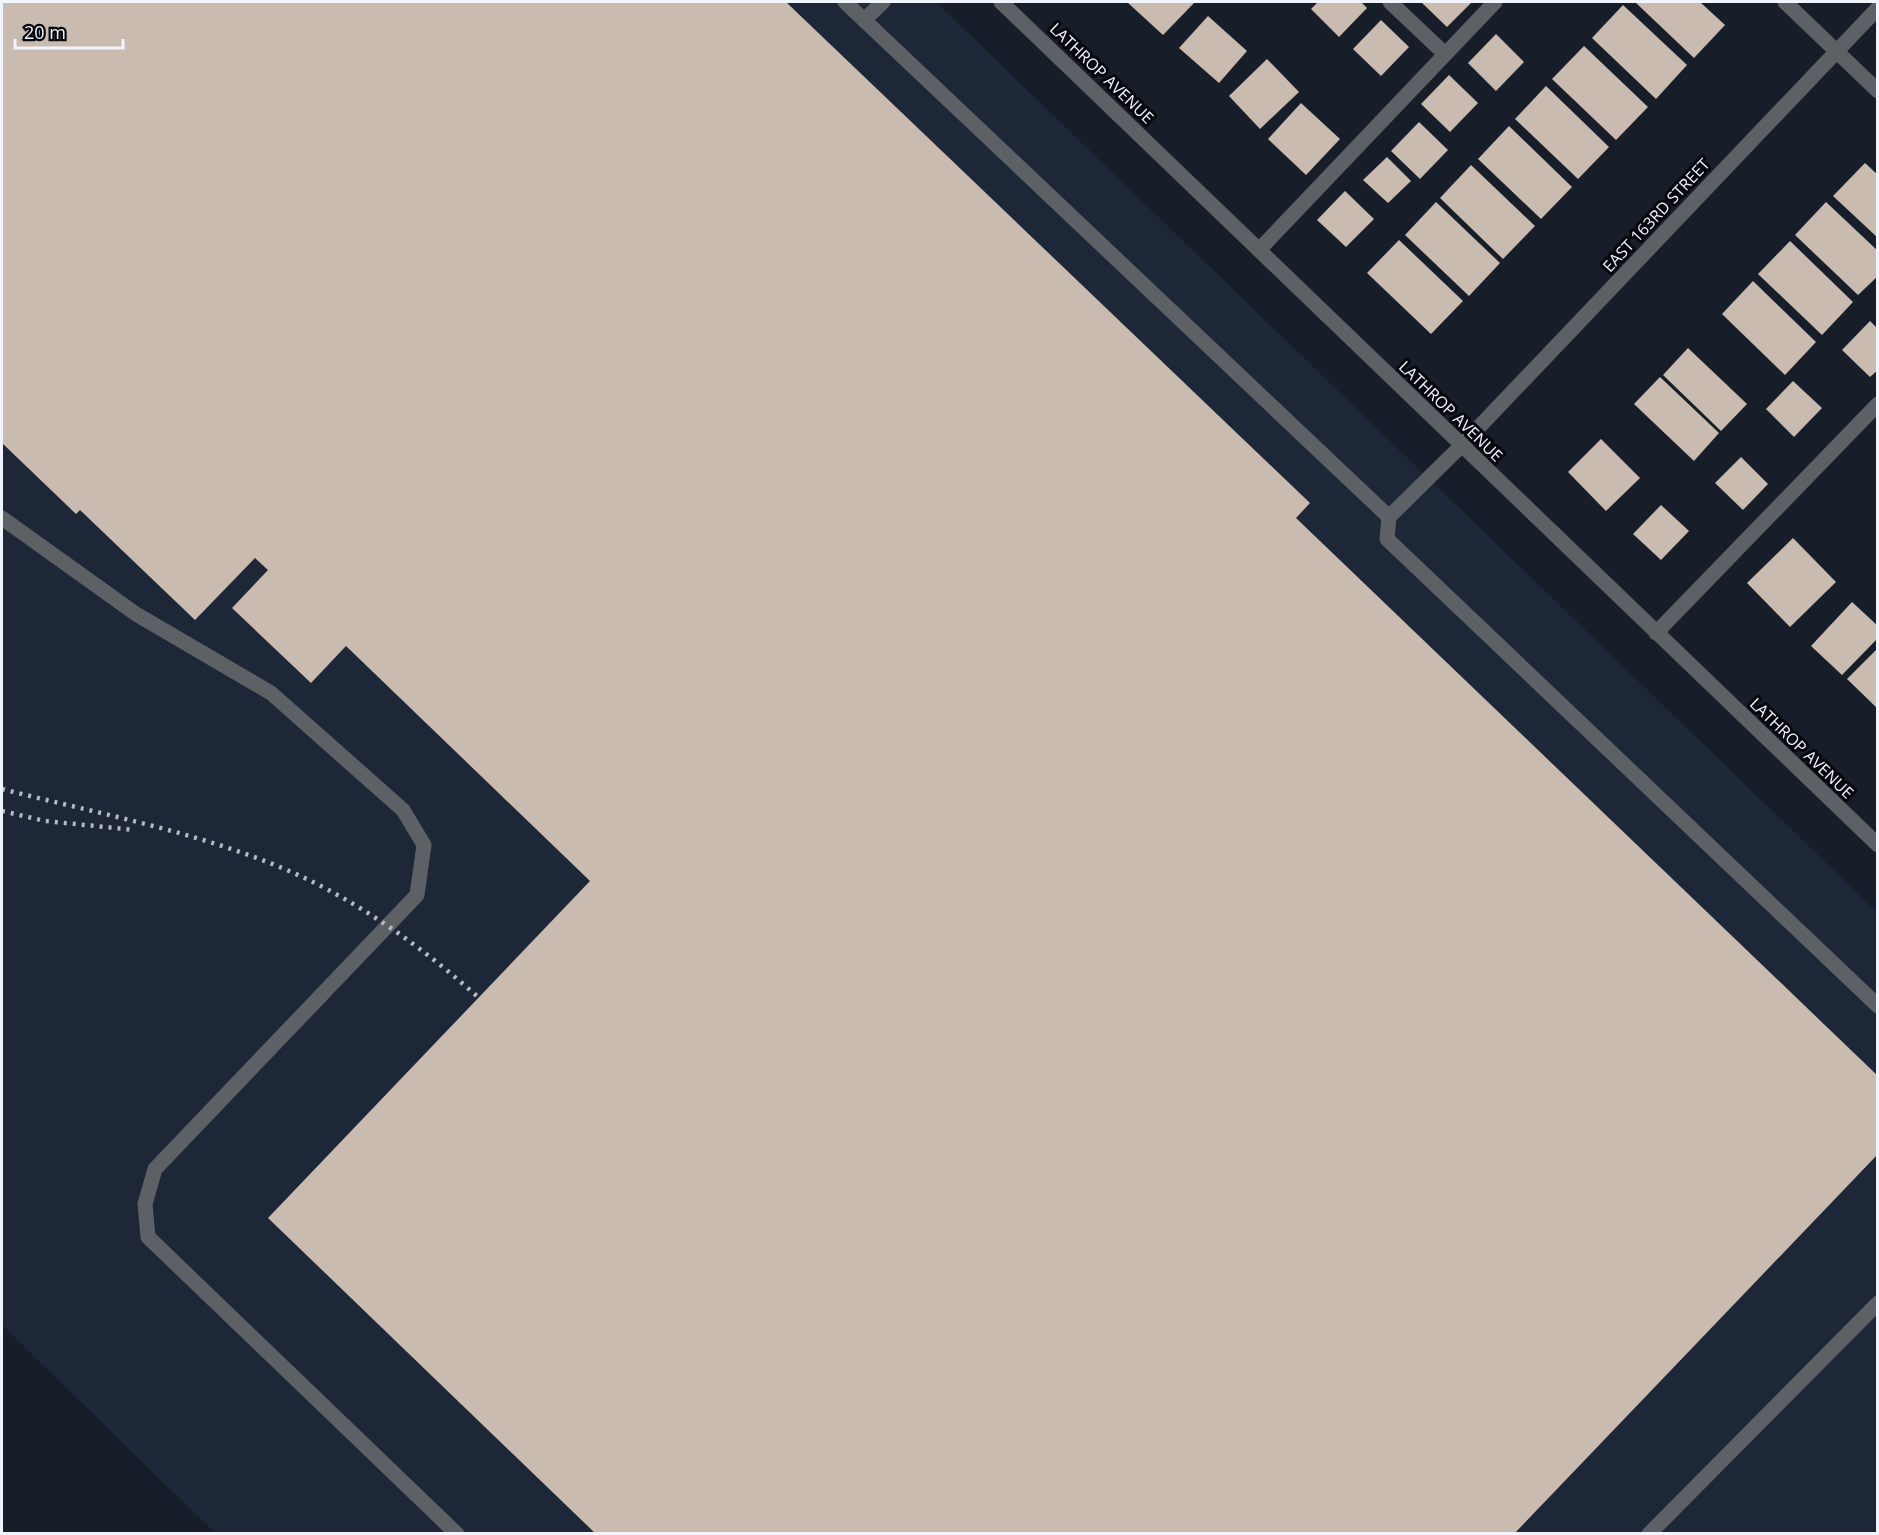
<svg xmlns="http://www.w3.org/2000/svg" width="1879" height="1535" viewBox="0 0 1879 1535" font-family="'Open Sans',sans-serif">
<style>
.built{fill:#1d2737}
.building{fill:#c9bbb0}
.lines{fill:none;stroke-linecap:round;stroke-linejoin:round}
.minor{stroke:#5d6166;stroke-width:15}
.rail{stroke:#b6bac3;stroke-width:4.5;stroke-dasharray:3 6;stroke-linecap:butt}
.labels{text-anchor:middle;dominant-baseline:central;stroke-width:6;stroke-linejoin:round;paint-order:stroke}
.street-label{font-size:16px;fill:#f0f4fc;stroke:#06080d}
</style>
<rect width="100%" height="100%" fill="#181e29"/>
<!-- built -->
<polygon class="built" points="2,2 936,2 1877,912 1877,1533 215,1533 2,1325"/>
<!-- building -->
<g class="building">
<polygon points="2,2 786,2 1310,503 1296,518 1878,1076 1878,1154 1514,1534 596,1534 268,1218 590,881 346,646 311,683 232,608 268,570 255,558 195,620 80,510 76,514 2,443"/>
<polygon points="1127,2 1195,2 1163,35"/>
<polygon points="1318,2 1361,2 1367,8 1339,37 1311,9"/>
<polygon points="1421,2 1472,2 1447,27"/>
<polygon points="1635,2 1700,2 1725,25 1694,58"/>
<polygon points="1623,5 1687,65 1656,99 1592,38"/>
<polygon points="1208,16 1247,51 1219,83 1179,48"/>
<polygon points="1381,20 1409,47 1381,76 1353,49"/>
<polygon points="1496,34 1524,62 1496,91 1468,63"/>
<polygon points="1584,46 1648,107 1616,140 1552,79"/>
<polygon points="1267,59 1299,92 1260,129 1229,96"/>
<polygon points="1449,75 1478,103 1450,132 1421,104"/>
<polygon points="1546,86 1609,147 1578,179 1515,119"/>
<polygon points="1301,103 1340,139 1306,175 1268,139"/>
<polygon points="1419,122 1448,150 1420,179 1391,151"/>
<polygon points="1509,126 1572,187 1541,219 1478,159"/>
<polygon points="1387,157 1411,181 1388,203 1363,180"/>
<polygon points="1865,163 1878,175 1878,238 1833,196"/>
<polygon points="1471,165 1535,226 1503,259 1440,198"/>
<polygon points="1345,191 1374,219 1346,247 1317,220"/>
<polygon points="1436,202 1500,263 1469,296 1405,235"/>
<polygon points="1826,202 1878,251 1878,276 1858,295 1795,235"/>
<polygon points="1399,240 1463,301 1431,334 1367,273"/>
<polygon points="1790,241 1853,302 1822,335 1758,274"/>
<polygon points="1753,281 1816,342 1785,375 1722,314"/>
<polygon points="1870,321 1878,329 1878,370 1870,377 1842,350"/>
<polygon points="1688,348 1747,404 1721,431 1663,375"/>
<polygon points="1660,377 1719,433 1694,461 1634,404"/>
<polygon points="1793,381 1822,408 1794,437 1766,409"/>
<polygon points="1601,439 1640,478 1606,511 1568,472"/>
<polygon points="1741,457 1768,484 1743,510 1715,483"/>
<polygon points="1661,505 1689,531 1661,560 1633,534"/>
<polygon points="1793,538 1836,582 1790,627 1747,583"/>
<polygon points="1852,602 1878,626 1878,638 1842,675 1811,646"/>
<polygon points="1878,648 1878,709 1847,679"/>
</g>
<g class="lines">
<!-- minor -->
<g class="minor">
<polyline points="845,2 1389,517"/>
<polyline points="1001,2 1878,845"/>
<polyline points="1390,2 1445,54"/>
<polyline points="1785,2 1878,91"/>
<polyline points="1878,8 1461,446 1389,517 1387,539 1878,1006"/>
<polyline points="864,20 883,2"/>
<polyline points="1259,250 1495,2"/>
<polyline points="2,518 136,614 271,693 403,810 424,845 417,895 155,1169 145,1204 148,1237 457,1534"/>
<polyline points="1656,633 1878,404"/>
<polyline points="1649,1534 1878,1303"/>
</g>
<!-- rail -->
<g class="rail">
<path d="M2,789c101,26 214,46 309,92 61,30 118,72 168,117"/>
<polyline points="2,811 45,821 135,830"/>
</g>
</g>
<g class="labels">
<!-- street labels -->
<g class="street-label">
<text transform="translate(1102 73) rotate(44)">LATHROP AVENUE</text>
<text transform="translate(1656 215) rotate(-47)">EAST 163RD STREET</text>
<text transform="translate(1451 411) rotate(44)">LATHROP AVENUE</text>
<text transform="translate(1802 748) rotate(44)">LATHROP AVENUE</text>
</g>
</g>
<!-- border -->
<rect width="1879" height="1535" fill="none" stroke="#f0f4fc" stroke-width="6"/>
<!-- scale -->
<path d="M15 39v9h108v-9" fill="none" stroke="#f0f4fc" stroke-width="3"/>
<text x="24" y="39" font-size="18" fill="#f0f4fc" stroke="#06080d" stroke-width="4.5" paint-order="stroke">20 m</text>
</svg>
